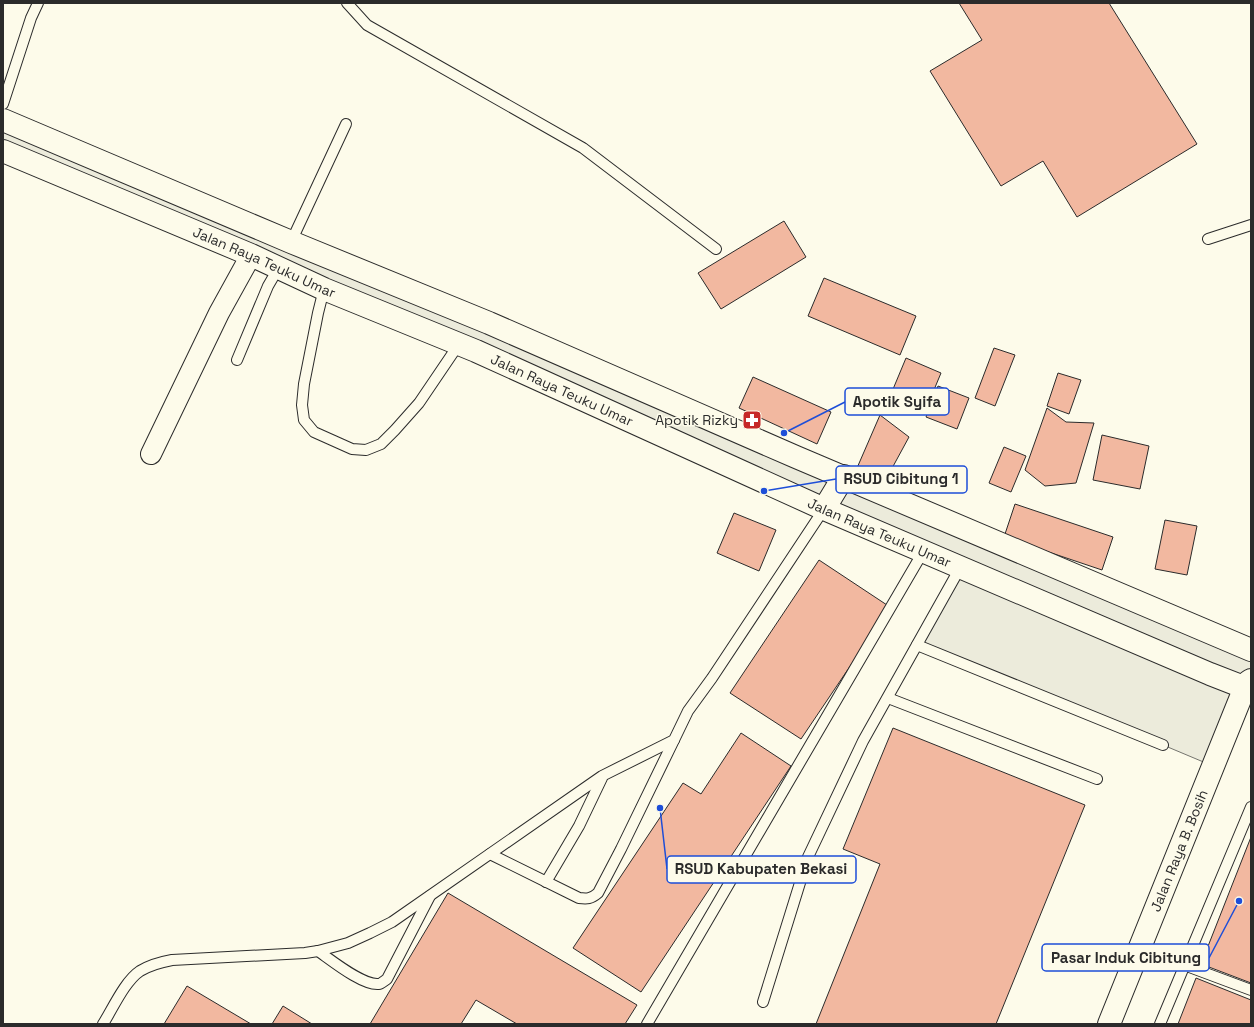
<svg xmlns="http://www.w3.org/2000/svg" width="1254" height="1027" viewBox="0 0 1254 1027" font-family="'Space Grotesk',sans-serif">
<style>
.green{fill:#ecebdb;stroke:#74746e}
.building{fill:#f2b8a0;stroke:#2b2b2b}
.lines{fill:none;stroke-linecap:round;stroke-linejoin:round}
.service-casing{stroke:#2b2b2b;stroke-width:12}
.minor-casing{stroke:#2b2b2b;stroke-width:22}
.tertiary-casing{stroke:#2b2b2b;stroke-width:24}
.trunk-casing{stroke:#2b2b2b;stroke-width:24}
.service{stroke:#fdfbea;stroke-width:10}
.minor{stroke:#fdfbea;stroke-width:20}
.tertiary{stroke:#fdfbea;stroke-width:22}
.trunk{stroke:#fdfbea;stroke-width:22}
.labels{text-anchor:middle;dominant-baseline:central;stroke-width:3;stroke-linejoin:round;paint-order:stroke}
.street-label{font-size:14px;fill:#2b2b2b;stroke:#fdfbea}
.poi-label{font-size:14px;fill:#2b2b2b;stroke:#fdfbea;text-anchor:end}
.leader{fill:none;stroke:#1d4ed8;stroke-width:1.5}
.callout-dot{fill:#1d4ed8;stroke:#fdfbea;stroke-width:1.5}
.callout{fill:#fdfbea;stroke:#1d4ed8;stroke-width:1.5}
.callout-label{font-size:15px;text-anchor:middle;font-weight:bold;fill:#2b2b2b}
</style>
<rect width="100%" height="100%" fill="#fdfbea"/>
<!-- green -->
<polygon class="green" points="3,120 1251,650 1251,680 1213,766 1163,745 917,645 960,568 3,151"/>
<!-- building -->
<g class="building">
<polygon points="959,3 1109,3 1197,144 1077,217 1043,161 1001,186 930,71 982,40"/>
<polygon points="784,221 806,257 721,309 698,273"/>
<polygon points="824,278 916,316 900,355 808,316"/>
<polygon points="994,348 1015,355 995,406 975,398"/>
<polygon points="906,358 941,373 926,409 891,394"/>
<polygon points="1058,373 1081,380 1069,414 1047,406"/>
<polygon points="753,377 831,412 817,444 739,408"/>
<polygon points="938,386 969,398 957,429 926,417"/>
<polygon points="1047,408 1066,422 1094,423 1076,483 1045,486 1025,470"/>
<polygon points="880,415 909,437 884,483 857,468"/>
<polygon points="1102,435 1149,446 1140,489 1093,480"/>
<polygon points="1004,447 1026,456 1011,492 989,483"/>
<polygon points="1015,504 1113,537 1102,570 1004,537"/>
<polygon points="734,513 776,530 759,571 717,553"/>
<polygon points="1165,520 1197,526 1187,575 1155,569"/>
<polygon points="819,560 890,607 801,739 730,693"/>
<polygon points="893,728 1085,805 996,1024 816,1024 880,864 843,849"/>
<polygon points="741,733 791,766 641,992 573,948 683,783 701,794"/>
<polygon points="1251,837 1251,983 1201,964"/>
<polygon points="448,893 637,1005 625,1024 517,1024 476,1000 461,1024 370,1024"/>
<polygon points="1196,978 1251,1000 1251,1024 1178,1024"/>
<polygon points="187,986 251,1024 164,1024"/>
<polygon points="283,1006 312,1024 272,1024"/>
</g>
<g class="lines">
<defs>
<g id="service">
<polyline points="347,3 367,25 583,148 716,249"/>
<polyline points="3,104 31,18 38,3"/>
<polyline points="1208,239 1251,225"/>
<polyline points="291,242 346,124"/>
<polyline points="324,289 318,313 304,384 302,405 304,420 314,432 352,449 366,450 381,444 395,430 419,403 459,344"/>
<polyline points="237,360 268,286 279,267"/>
<polyline points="917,645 1163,745"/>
<polyline points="888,698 1097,779"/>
<path d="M490,854l89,44c8,1 12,1 19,-5l23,-44 53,-109"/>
<polyline points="546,882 579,826 602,778"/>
<path d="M318,951c13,9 45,35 61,33 2,0 5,-3 8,-5l43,-83"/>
<polyline points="1184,965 1251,990"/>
<polyline points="763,1002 808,857 863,741 960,568"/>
<path d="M103,1024c10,-16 22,-43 37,-53 10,-6 21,-9 32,-11l133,-7 13,-2 30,-8 22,-10 22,-11 210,-146 72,-36 14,-29 24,-33 112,-169"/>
<polyline points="647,1024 923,552"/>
<polyline points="1160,1024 1251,807"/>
</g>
<polyline id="minor" points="151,454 219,313 251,255"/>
<g id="tertiary">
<path id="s1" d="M1109,1024l136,-337 3,-5 3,-2"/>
</g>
<g id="trunk">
<polyline points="3,120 291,242 489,323 796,457 1251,650"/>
<path id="s2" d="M3,151l248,104 73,34 152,62 348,158 386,165 41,16"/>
<polyline points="824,509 844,476"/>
</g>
</defs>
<!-- service casing -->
<use href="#service" class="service-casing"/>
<!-- minor casing -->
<use href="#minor" class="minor-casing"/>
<!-- tertiary casing -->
<use href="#tertiary" class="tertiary-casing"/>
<!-- trunk casing -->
<use href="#trunk" class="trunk-casing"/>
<!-- service -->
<use href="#service" class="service"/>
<!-- minor -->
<use href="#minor" class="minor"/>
<!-- tertiary -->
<use href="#tertiary" class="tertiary"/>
<!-- trunk -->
<use href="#trunk" class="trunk"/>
</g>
<!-- icons -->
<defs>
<symbol id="pharmacy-square" viewBox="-11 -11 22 22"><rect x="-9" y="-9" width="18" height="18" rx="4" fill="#c62828" stroke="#fdfbea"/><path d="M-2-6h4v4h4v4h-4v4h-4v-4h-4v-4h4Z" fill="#fff"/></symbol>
</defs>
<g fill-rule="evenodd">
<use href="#pharmacy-square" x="741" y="409" width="22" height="22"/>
</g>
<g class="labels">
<!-- street labels -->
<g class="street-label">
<text stroke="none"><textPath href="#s2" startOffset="284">Jalan Raya Teuku Umar</textPath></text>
<text stroke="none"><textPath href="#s2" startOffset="608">Jalan Raya Teuku Umar</textPath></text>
<text stroke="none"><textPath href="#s2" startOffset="956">Jalan Raya Teuku Umar</textPath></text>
<text stroke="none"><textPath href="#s1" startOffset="187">Jalan Raya B. Bosih</textPath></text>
</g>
<!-- poi labels -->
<g class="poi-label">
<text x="738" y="420">Apotik Rizky</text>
</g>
</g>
<!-- callouts -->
<path class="leader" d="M784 433L845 402M764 491L836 479M660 808L667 869M1239 901L1209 958"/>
<g class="callout-dot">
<circle cx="784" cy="433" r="4"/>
<circle cx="764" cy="491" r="4"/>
<circle cx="660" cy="808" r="4"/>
<circle cx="1239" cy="901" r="4"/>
</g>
<g class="callout">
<rect x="845" y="388" width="104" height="27" rx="4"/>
<rect x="836" y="466" width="131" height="27" rx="4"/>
<rect x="667" y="856" width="189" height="27" rx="4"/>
<rect x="1042" y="944" width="167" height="27" rx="4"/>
</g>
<g class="callout-label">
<text x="897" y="407">Apotik Syifa</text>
<text x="901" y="484">RSUD Cibitung 1</text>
<text x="761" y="874">RSUD Kabupaten Bekasi</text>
<text x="1126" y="963">Pasar Induk Cibitung</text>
</g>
<!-- border -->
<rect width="1254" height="1027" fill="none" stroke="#2b2b2b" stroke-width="8"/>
</svg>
